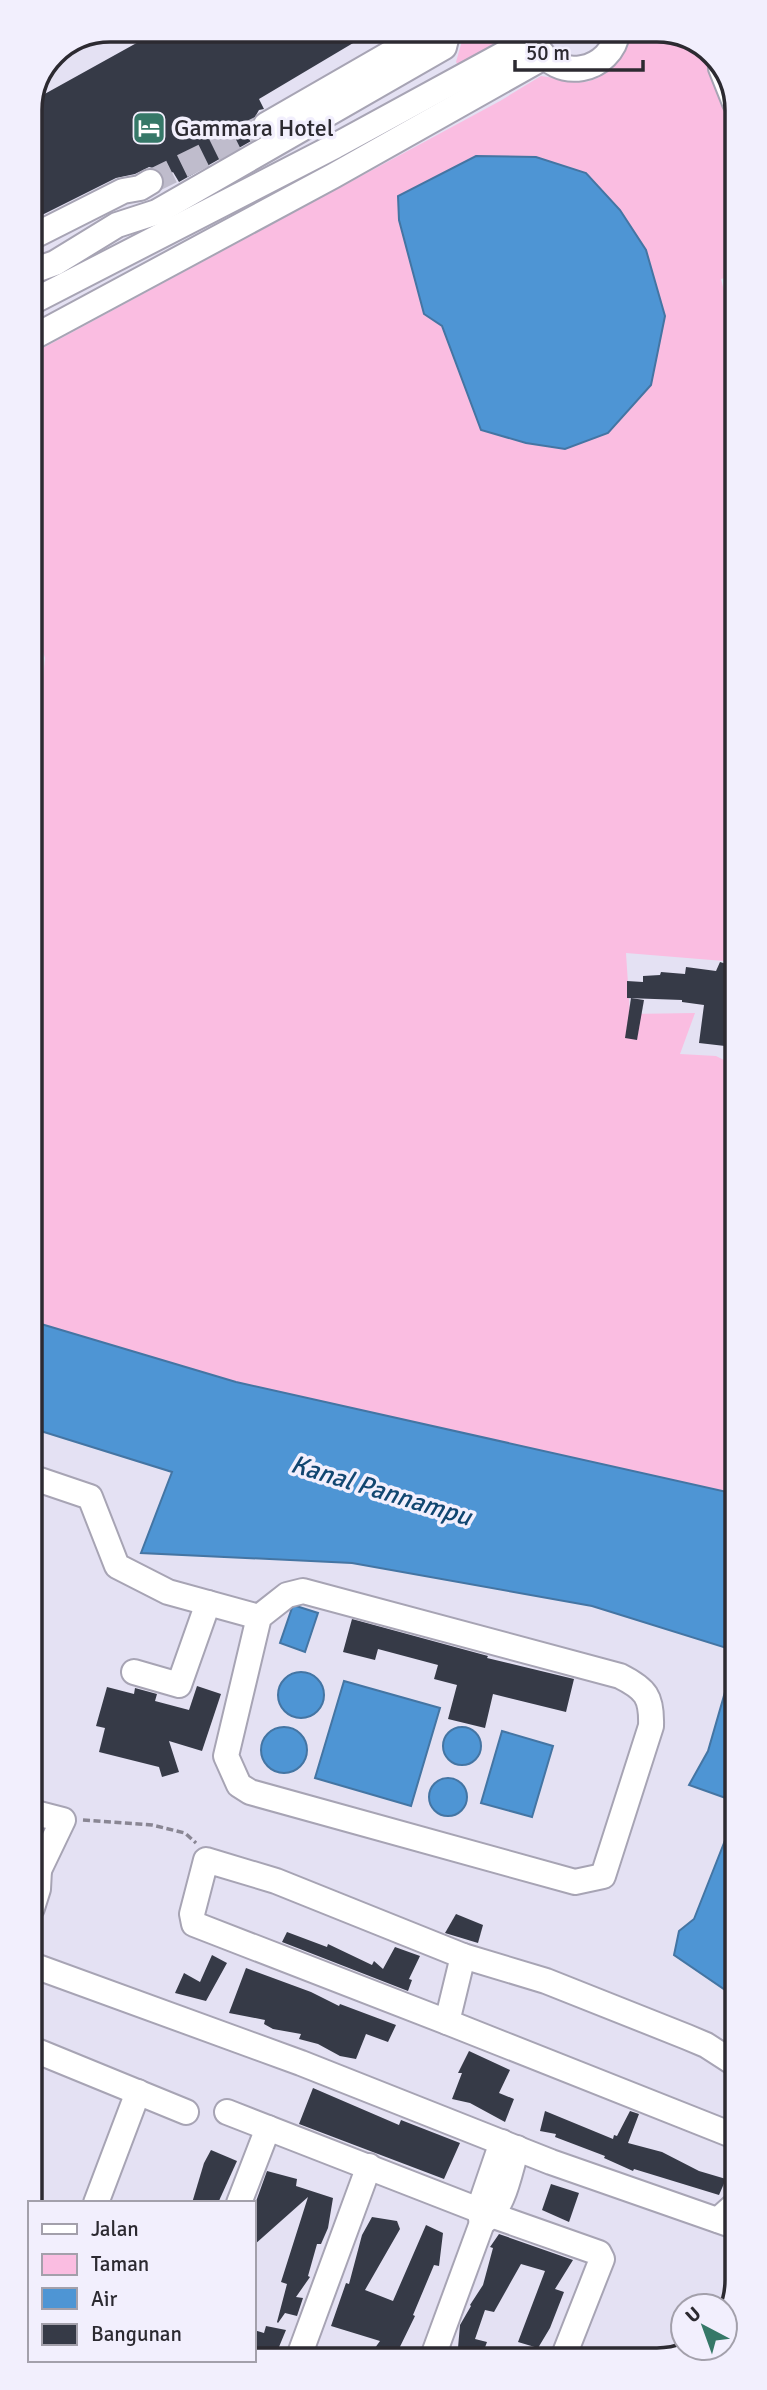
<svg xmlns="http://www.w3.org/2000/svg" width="767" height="2390" viewBox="0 0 767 2390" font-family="Signika,sans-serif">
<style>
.green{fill:#fabde1;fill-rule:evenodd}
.water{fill:#4e95d4;stroke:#4475a3;stroke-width:2}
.building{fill:#363a47}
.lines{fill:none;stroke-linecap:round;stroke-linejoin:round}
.minor-tunnel{stroke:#bfbccc;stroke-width:24;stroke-dasharray:24 12;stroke-linecap:butt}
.minor-casing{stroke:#a7a4b4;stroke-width:28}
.path{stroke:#898693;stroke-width:3.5;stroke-dasharray:7 3.5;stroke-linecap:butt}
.minor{stroke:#fff;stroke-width:24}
.labels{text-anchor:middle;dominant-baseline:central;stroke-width:7;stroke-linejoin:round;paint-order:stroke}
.poi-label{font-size:24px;fill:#2c2a31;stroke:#f2effd;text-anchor:start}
.water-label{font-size:26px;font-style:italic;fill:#114670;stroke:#f2effd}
.rim{fill:none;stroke:#2c2a31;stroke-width:3.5}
</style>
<rect width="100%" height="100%" fill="#e4e1f3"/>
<!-- green -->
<g class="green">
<polygon points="465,30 521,30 461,68 456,62"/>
<path d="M628,30h34l48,19 25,69v157l-14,4 14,55 1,628 -110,-9 4,61 65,-1 -15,41 36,2 20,10v418l-3,9 -497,-111 -205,-61v-549l5,-24 9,-90 -15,-47v-256l470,-254 41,-25c11,1 22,5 33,6 35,3 43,-26 54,-52zM398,196l56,165 -12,-35 -18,-12 -25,-94z"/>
</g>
<!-- water -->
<g class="water">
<polygon points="476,156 536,157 586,173 620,210 646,250 665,316 651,385 608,433 565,449 526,443 481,430 442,326 424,314 399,220 398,196"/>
<polygon points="31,1321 236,1382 736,1494 736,1651 592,1606 352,1563 141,1553 172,1472 31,1428"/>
<polygon points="293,1605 318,1613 305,1652 280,1643"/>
<polygon points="736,1654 737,1802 689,1785 708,1751"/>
<circle cx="301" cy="1695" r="23"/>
<polygon points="344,1681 440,1708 411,1806 315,1778"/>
<circle cx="462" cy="1746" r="19"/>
<circle cx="284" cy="1750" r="23"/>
<polygon points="502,1731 553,1746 532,1817 481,1803"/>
<circle cx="448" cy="1797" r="19"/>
<polygon points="737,1810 737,1998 674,1955 679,1931 694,1919"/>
</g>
<!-- building -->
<g class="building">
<polygon points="160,30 375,30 259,99 264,109 259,110 251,124 253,132 258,137 179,182 173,172 164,177 158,169 149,167 135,174 116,178 32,220 30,219 30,105 32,101"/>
<polygon points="720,962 736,967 736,991 726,1014 736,1014 736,1034 726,1033 725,1046 699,1043 704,1005 682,1002 682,1000 627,998 627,981 643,982 643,976 660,975 661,972 685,974 686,967 716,971"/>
<polygon points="631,998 644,1000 637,1040 625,1038"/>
<polygon points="352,1619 488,1656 487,1658 574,1679 566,1712 493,1694 485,1728 448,1719 457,1685 434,1679 438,1665 378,1649 375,1660 343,1652"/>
<polygon points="197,1686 221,1694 202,1751 169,1741 179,1772 162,1777 159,1767 99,1752 105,1728 96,1726 107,1687 134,1694 135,1688 157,1694 155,1701 189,1710"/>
<polygon points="456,1914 483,1925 478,1943 445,1933"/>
<polygon points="287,1932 327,1947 328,1944 372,1965 374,1961 383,1969 395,1947 420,1956 409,1979 412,1980 408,1991 282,1942"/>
<polygon points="212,1955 227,1963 206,2001 175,1993 184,1973 200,1982"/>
<polygon points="246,1968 311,1992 339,2006 340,2004 396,2025 388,2042 366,2034 356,2059 340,2056 318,2044 299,2039 301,2034 273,2029 264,2024 265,2020 229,2013"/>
<polygon points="469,2051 510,2070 499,2093 514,2099 505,2122 470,2103 452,2099 462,2073 458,2073"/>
<polygon points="313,2088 399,2125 401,2120 460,2143 444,2179 299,2124"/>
<polygon points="545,2111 613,2139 614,2135 617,2136 630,2111 639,2114 628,2143 662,2152 699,2171 726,2179 719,2195 634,2169 633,2171 604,2158 605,2156 555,2137 556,2134 540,2131"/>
<polygon points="211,2150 237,2161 218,2203 192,2203 204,2163"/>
<polygon points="267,2171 297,2179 296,2186 333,2198 328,2228 321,2244 317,2244 308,2276 310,2277 296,2297 303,2298 297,2316 285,2313 278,2323 277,2322 287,2284 281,2282 308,2197 254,2245 254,2207"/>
<polygon points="551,2184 579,2193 569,2222 542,2210"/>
<polygon points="372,2217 397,2221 400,2229 365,2290 393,2301 426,2225 443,2233 439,2266 434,2265 413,2315 415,2316 394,2359 367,2359 380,2341 331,2326 346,2283 349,2284 362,2235"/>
<polygon points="499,2234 573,2260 555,2289 564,2292 550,2328 538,2348 518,2342 545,2271 521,2264 494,2312 485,2310 475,2339 487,2342 481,2358 457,2359 460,2325 471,2306 470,2305 483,2285 493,2248 490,2247"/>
<polygon points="266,2326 286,2330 274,2359 254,2359 254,2330 264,2333"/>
</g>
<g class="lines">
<!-- minor-tunnel -->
<polyline class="minor-tunnel" points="150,182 266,125"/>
<defs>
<g id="minor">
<path d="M536,44c19,40 76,29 82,-14"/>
<polyline points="721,68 735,103"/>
<polyline points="266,125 431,30"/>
<polyline points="30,238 123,191 140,188 150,182"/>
<polyline points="30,272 55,263 117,225 157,212 444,47 446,39 443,30"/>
<polyline points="30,303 335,146 533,38"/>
<polyline points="30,339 333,176 544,57"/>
<polyline points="31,1477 90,1497 117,1566 168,1592 259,1617"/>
<path d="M303,1591l317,85c26,13 32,21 31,50l-48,150 -28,6 -325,-90 -11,-7 -13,-29 33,-139 28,-22z"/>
<polyline points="134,1672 179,1685 208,1603"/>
<polyline points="32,1812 63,1820 39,1870"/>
<polygon points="206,1860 276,1881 463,1956 447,2022 194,1924 192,1914"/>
<polyline points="32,1866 39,1870 38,1889 32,1908"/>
<polyline points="463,1956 546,1981 687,2037 706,2045 737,2065"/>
<polyline points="32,1965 301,2063 551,2162 737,2227"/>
<polyline points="447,2022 737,2137"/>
<polyline points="32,2049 186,2112"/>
<polyline points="227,2112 494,2216 599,2253 602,2259 563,2358"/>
<path d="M502,2142l-23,67 3,14c23,-15 27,-50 35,-75"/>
<polyline points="96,2203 138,2092"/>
<polyline points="239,2203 268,2128"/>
<polyline points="718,2220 737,2203"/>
<polyline points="298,2359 369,2166"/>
<polyline points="432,2359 482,2223"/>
</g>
</defs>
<!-- minor casing -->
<use href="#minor" class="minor-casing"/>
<!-- path -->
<polyline class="path" points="83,1820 152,1825 185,1833 196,1843"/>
<!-- minor -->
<use href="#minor" class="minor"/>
</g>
<!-- icons -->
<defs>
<symbol id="hotel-square" viewBox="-11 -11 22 22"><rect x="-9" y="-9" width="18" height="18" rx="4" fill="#367868" stroke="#f2effd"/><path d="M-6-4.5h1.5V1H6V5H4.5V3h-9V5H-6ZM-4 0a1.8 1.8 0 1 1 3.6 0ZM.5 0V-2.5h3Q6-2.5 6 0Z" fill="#fff"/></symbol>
</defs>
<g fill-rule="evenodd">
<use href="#hotel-square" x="130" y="109" width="38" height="38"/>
</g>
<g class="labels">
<!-- poi labels -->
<g class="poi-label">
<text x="174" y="128">Gammara Hotel</text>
</g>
<!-- water labels -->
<g class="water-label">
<text transform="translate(381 1491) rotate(17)">Kanal Pannampu</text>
</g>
</g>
<!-- crop -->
<path d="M0 0H767V2390H0ZM110 42H657A68 68 0 0 1 725 110V2280A68 68 0 0 1 657 2348H110A68 68 0 0 1 42 2280V110A68 68 0 0 1 110 42Z" fill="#f2effd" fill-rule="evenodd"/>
<path class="rim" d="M110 42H657A68 68 0 0 1 725 110V2280A68 68 0 0 1 657 2348H110A68 68 0 0 1 42 2280V110A68 68 0 0 1 110 42Z"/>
<!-- legend -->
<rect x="28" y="2201" width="228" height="161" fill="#f2effd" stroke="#a3a0ab" stroke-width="2"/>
<rect x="42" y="2224" width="35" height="10" fill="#ffffff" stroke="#a3a0ab" stroke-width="2"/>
<text x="91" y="2236" font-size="21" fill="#2c2a31">Jalan</text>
<rect x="42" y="2254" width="35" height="21" fill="#fabde1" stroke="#a3a0ab" stroke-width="2"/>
<text x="91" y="2271" font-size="21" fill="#2c2a31">Taman</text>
<rect x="42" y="2288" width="35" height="21" fill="#4e95d4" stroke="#a3a0ab" stroke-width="2"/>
<text x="91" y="2306" font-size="21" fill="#2c2a31">Air</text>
<rect x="42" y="2324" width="35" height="21" fill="#363a47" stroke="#a3a0ab" stroke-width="2"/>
<text x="91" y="2341" font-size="21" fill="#2c2a31">Bangunan</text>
<!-- north arrow -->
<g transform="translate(704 2327) rotate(319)"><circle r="33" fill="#f2effd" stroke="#a3a0ab" stroke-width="2"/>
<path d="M0-5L12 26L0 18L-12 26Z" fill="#367868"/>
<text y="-10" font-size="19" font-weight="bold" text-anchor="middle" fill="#2c2a31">U</text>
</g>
<!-- scale -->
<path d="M515 60v10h128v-10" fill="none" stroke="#2c2a31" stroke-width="3.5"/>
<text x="526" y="60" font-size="21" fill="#2c2a31" stroke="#f2effd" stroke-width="5" paint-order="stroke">50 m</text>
</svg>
